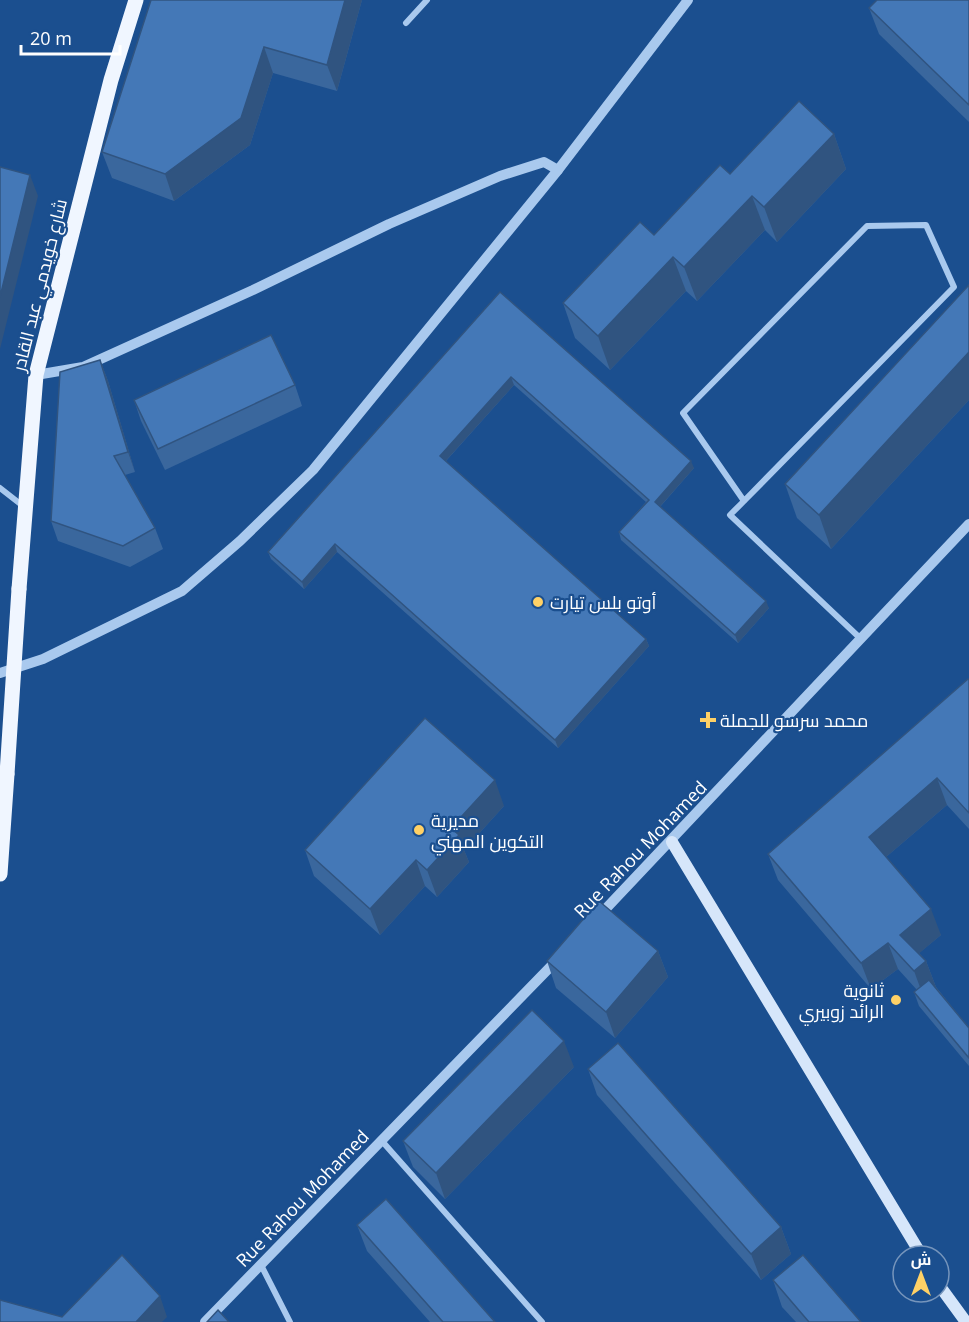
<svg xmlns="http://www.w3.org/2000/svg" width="969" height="1322" viewBox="0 0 969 1322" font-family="'Open Sans',Cairo,sans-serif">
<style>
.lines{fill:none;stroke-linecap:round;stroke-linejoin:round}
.minor{stroke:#a9c9ee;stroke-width:6}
.tertiary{stroke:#a9c9ee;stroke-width:10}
.secondary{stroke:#d6e6fa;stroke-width:12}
.primary{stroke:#f0f6ff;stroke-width:15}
.primary-bridge{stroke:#f0f6ff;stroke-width:15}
.wall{fill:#3a679d}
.shaded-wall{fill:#305480}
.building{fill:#4478b7;stroke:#305480;stroke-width:1.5}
.poi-dot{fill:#ffd166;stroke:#1b4f8f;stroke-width:2}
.labels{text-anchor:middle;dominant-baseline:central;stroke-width:4.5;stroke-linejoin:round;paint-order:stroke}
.street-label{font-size:18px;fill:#fff;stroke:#1b4f8f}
.poi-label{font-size:18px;fill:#fff;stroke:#1b4f8f;text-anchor:start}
</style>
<rect width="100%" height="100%" fill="#1b4f8f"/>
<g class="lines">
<!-- minor -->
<g class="minor">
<polyline points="406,23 427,0"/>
<polyline points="0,488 23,506"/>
<polyline points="744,501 683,413 867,226 926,225 954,287 744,501 730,515 861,639"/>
<polyline points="381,1140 542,1322"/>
<polyline points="261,1265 290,1322"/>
</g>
<!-- tertiary -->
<g class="tertiary">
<polyline points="36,375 83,367 253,290 389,224 500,176 544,162 558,170"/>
<polyline points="0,673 43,659 182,591 240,541 313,470 558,170 688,0"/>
<polyline points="598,917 969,524"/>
<polyline points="205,1322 558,959"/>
</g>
<!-- secondary -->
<g class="secondary">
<polyline points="672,842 922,1256"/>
<polyline points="939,1285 966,1322"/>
</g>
<!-- primary -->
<g class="primary">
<polyline points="19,589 36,375 111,80 136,0"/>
<polyline points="0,874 7,774"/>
</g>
<!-- primary-bridge -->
<polyline class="primary-bridge" points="7,774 19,589"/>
</g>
<!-- wall -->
<g class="wall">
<polygon points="151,0 362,0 337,91 273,73 250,145 174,201 112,178 102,152"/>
<polygon points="969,0 969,122 879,34 869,8"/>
<polygon points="834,134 846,169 777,242 765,230 697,301 686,291 610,370 575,338 563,303 654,235 730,174"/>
<polygon points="969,285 969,400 831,549 797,518 785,484"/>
<polygon points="500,292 694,468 660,507 769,608 738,643 621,540 619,532 646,502 514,385 446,461 646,639 649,646 558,748 337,552 304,589 271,559 268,552"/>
<polygon points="100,360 108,381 135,472 125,475 155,528 163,549 130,567 58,541 51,521"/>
<polygon points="295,385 302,406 165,470 141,421 134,400"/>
<polygon points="969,680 969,829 947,805 886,857 941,935 919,953 926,961 936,987 969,1028 969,1066 919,1006 914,992 917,990 898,969 871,989 778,880 768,854"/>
<polygon points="504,806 464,850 469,862 437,897 425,886 380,935 314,876 305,850"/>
<polygon points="658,951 668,977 615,1038 556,988 547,961"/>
<polygon points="574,1067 445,1199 413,1167 403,1141"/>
<polygon points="588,1069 781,1227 791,1254 761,1280 597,1095"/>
<polygon points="357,1225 495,1322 430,1322 367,1251"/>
<polygon points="773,1280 861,1322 796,1322 782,1307"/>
</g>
<!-- shaded-wall -->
<g class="shaded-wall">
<polygon points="345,0 362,0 337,91 327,65"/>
<polygon points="264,47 273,73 250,145 174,201 165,174"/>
<polygon points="834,134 846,169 777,242 764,207"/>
<polygon points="30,175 38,196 0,349 0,297"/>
<polygon points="752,196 765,230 697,301 684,267"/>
<polygon points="673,257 686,291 610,370 598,336"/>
<polygon points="969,352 969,400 831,549 819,515"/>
<polygon points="100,360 108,381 135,472 128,452"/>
<polygon points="511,377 514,385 443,464 440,456"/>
<polygon points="691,461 694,468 657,510 655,502"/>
<polygon points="335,544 337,552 304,589 302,582"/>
<polygon points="766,601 769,608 738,643 735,635"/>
<polygon points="646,639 649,646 558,748 555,740"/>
<polygon points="937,778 947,805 879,863 869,837"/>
<polygon points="495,780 504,806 464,850 469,862 437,897 427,870 451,828"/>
<polygon points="416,860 425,886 380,935 370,909"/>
<polygon points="931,909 941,935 910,961 900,935"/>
<polygon points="888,943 898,969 871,989 861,963"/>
<polygon points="658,951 668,977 615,1038 606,1012"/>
<polygon points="926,961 936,987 924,998 914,971"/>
<polygon points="564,1041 574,1067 445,1199 436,1173"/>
<polygon points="781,1227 791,1254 761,1280 751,1254"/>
<polygon points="160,1296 167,1317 162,1322 136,1322"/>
</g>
<!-- building -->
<g class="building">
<polygon points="151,0 345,0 327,65 264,47 241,118 165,174 102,152"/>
<polygon points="877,0 969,0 969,105 869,8"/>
<polygon points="799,101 834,134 764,207 752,196 684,267 673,257 598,336 563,303 640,222 654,235 720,165 730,174"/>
<polygon points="0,167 30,175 0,297"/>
<polygon points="969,285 969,352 819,515 785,484"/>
<polygon points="500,292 691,461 655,502 766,601 735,635 619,532 649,500 511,377 440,456 646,639 555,740 335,544 302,582 268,552"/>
<polygon points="271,335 295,385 158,449 134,400"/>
<polygon points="100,360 128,452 114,456 155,528 123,546 51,521 60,372"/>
<polygon points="968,679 969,680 969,813 937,778 869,837 931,909 900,935 926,961 914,971 888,943 861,963 768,854"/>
<polygon points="425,718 495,780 451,828 459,835 427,870 416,860 370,909 305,850"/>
<polygon points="599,901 658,951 606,1012 547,961"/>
<polygon points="929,980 969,1028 969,1058 914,992"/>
<polygon points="532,1010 564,1041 436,1173 403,1141"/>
<polygon points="618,1043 781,1227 751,1254 588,1069"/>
<polygon points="386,1199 495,1322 443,1322 357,1225"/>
<polygon points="122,1255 160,1296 136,1322 0,1322 0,1300 62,1317"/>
<polygon points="803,1255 861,1322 809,1322 773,1280"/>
<polygon points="218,1310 229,1322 207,1322"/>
</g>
<!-- markers -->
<g class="poi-dot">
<circle cx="538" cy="602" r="6"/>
<path d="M705 711h6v6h6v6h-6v6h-6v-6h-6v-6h6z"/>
<circle cx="419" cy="830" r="6"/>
<circle cx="896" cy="1000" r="6"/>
</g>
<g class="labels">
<!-- street labels -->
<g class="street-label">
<text transform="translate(39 285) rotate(-76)">شارع خويدمي عبد القادر</text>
<text transform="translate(640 849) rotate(-46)">Rue Rahou Mohamed</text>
<text transform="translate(302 1198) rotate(-46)">Rue Rahou Mohamed</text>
</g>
<!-- poi labels -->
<g class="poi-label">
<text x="550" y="602">أوتو بلس تيارت</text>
<text x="720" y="720">محمد سرسو للجملة</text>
<text x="431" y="820">مديرية<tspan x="431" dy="21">التكوين المهني</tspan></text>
<text x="884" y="990" text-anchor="end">ثانوية<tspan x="884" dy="21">الرائد زوبيري</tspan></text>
</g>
</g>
<!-- north arrow -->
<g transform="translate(921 1274)"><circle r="28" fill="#1b4f8f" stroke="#7695bc" stroke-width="1.5"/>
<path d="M0-4.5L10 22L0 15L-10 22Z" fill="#ffd166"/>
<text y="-9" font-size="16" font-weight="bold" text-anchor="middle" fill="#ffffff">ش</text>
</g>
<!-- scale -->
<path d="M21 45v9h99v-9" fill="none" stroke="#ffffff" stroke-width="3"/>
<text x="30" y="45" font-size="18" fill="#ffffff" stroke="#1b4f8f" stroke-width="4.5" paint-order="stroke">20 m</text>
</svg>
